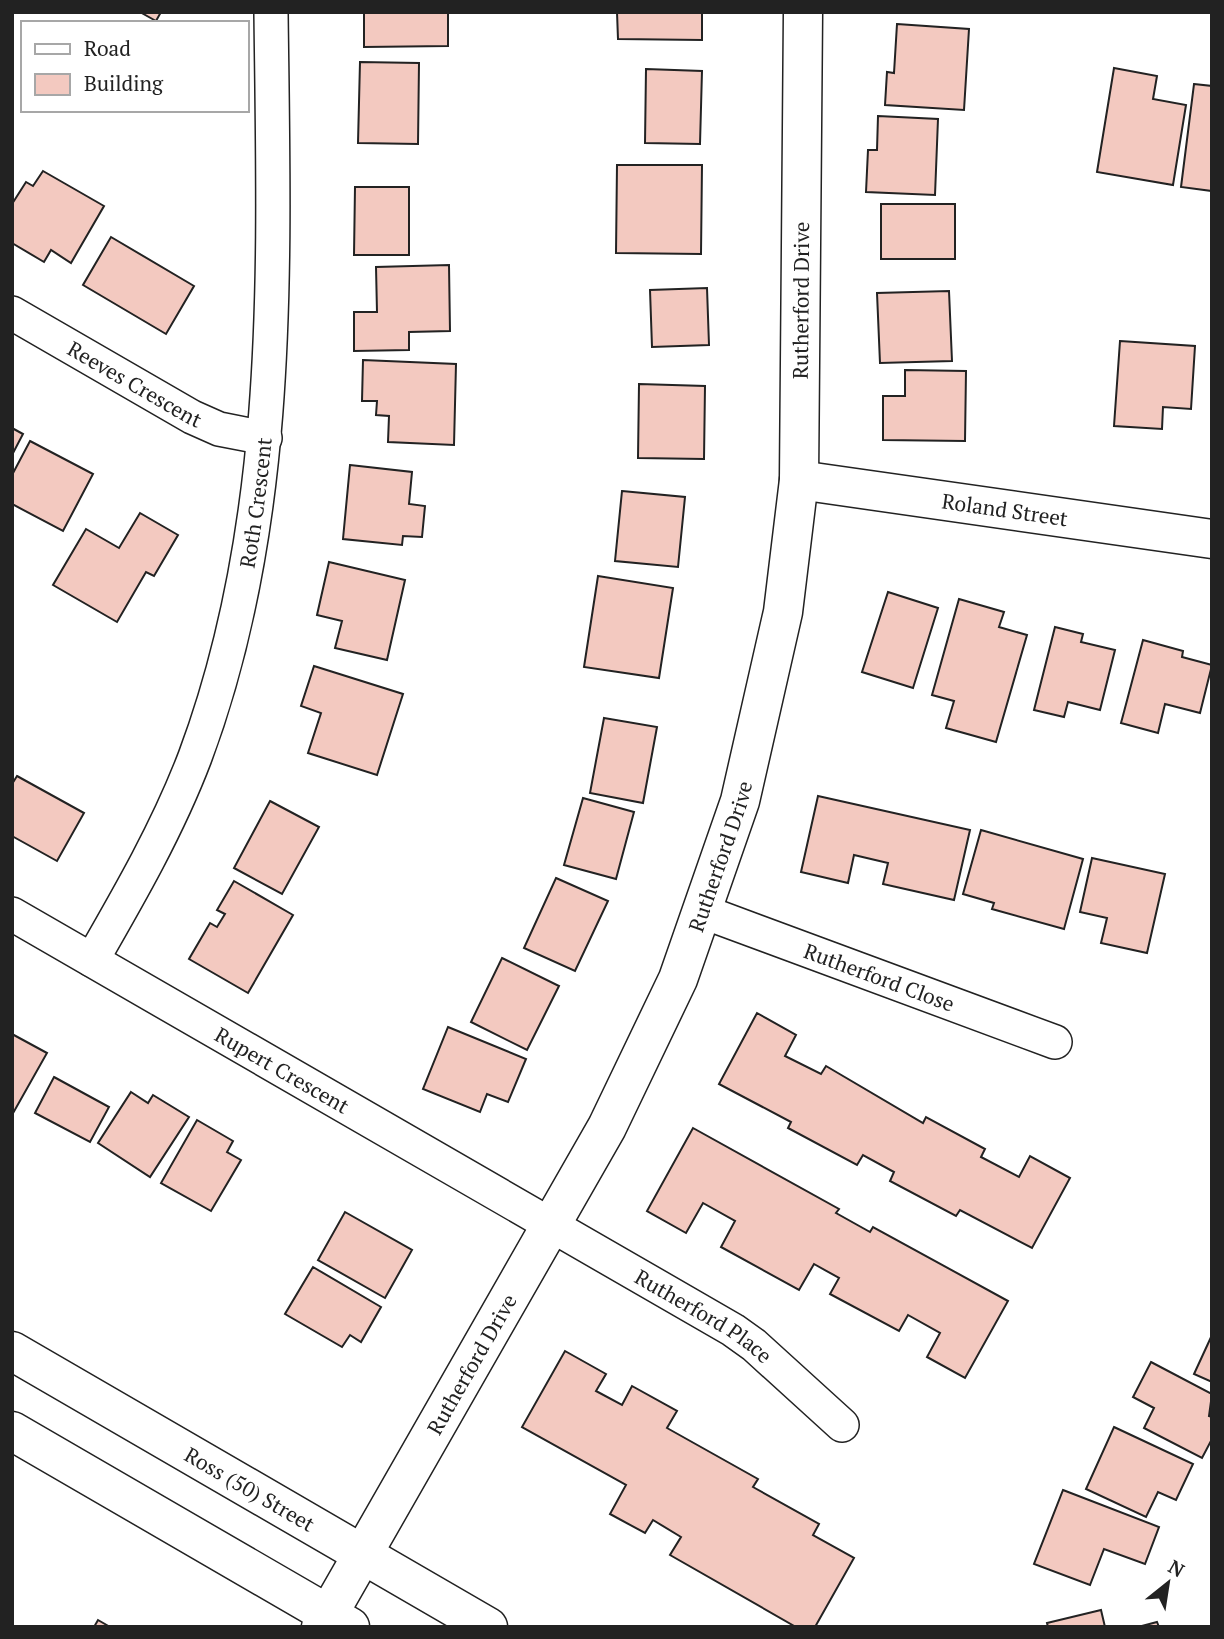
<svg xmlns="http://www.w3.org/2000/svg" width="1224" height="1639" viewBox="0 0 1224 1639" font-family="'PT Serif',serif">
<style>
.building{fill:#f3c9c0;stroke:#222;stroke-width:2}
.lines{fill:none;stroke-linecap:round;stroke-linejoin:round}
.street-casing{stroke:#222;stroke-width:36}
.secondary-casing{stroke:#222;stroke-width:41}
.street{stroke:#fff;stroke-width:33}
.secondary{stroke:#fff;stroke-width:38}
.labels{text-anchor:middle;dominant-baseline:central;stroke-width:5;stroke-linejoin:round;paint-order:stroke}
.street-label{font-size:21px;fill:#222;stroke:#fff}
</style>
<rect width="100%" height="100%" fill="#fff"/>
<!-- building -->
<g class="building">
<polygon points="140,12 161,12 156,21"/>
<polygon points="364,12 448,12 448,46 364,47"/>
<polygon points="617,12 702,12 702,40 618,39"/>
<polygon points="897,24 969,29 964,110 885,105 887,72 894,73"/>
<polygon points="360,62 419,63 418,144 358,143"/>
<polygon points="1114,68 1157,76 1153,99 1186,105 1173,185 1097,172"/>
<polygon points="646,69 702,71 700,144 645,143"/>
<polygon points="1194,84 1212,86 1212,191 1181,187"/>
<polygon points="878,116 938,119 935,195 866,192 868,150 877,150"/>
<polygon points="617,165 702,165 701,254 616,253"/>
<polygon points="43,171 104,206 71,263 51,250 44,262 12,243 12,204 26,182 33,186"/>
<polygon points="355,187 409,187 409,255 354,255"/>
<rect x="881" y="204" width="74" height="55"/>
<polygon points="111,237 194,286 166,334 83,285"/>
<polygon points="449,265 450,331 409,332 409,350 354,351 354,312 377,312 376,267"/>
<polygon points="707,288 709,345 652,347 650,290"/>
<polygon points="949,291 952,361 880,363 877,293"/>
<polygon points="1120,341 1195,346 1191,409 1163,407 1162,429 1114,426"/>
<polygon points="363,360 456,364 454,445 388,442 389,416 376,415 377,401 362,401"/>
<polygon points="905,370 966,371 965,441 883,440 883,396 905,396"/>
<polygon points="639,384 705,386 704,459 638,458"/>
<polygon points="12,428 23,434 12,455"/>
<polygon points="30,441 93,474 63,531 12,504 12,475"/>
<polygon points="350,465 412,472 409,504 425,506 422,537 403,536 402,545 343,539"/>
<polygon points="622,491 685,497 678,567 615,561"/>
<polygon points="140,513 178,535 154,576 146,572 117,622 53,585 86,529 119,548"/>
<polygon points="329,562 405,580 387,660 335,648 342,621 317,615"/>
<polygon points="598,576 673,588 659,678 584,667"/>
<polygon points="888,592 938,608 913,688 862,672"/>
<polygon points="959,599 1004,612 999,627 1027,635 996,742 946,728 954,701 932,695"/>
<polygon points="1055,627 1083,634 1081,642 1115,650 1100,710 1068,702 1064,717 1034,710"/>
<polygon points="1143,640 1183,651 1182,657 1212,665 1200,713 1165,704 1158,733 1121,723"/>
<polygon points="314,666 403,694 377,775 308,753 321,713 301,706"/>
<polygon points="604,718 657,727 643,803 590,793"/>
<polygon points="17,776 84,813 57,861 12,836 12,784"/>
<polygon points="818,796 970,830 954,900 883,884 888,863 854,855 848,883 801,872"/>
<polygon points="583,798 634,812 616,879 564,865"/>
<polygon points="270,801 319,827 282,894 234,868"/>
<polygon points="981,830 1083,859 1064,929 992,909 994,903 963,894"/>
<polygon points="1092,858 1165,874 1147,953 1101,943 1107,918 1080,912"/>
<polygon points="556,878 608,901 575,971 524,948"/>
<polygon points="234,881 293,915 248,993 189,959 210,923 217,927 225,914 217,910"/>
<polygon points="502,958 559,986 527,1050 471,1022"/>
<polygon points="757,1013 796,1035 785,1056 821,1074 826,1066 923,1123 926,1117 985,1149 981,1157 1019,1177 1030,1156 1070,1178 1032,1248 960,1210 956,1216 890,1181 894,1172 863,1155 857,1165 788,1128 791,1122 719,1084"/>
<polygon points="448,1027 526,1059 508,1102 487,1094 480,1112 423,1089"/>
<polygon points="12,1034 47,1053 12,1115"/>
<polygon points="54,1077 109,1107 90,1142 35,1113"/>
<polygon points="131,1092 148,1103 153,1095 189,1117 150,1177 98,1143"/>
<polygon points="197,1120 233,1141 227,1152 241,1160 211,1211 161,1183"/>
<polygon points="693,1128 839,1209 836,1213 870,1232 873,1227 1008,1301 965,1378 927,1357 940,1333 908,1315 899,1331 830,1294 839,1278 814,1264 799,1290 721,1247 735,1221 703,1203 686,1233 647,1211"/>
<polygon points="345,1212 412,1250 385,1298 318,1260"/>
<polygon points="313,1267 381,1307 361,1342 350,1335 342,1347 285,1314"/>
<polygon points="1212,1335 1212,1382 1194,1374"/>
<polygon points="565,1351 606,1374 596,1391 622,1405 632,1386 677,1411 667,1428 758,1479 753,1487 819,1524 813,1535 854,1558 815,1627 796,1627 670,1555 681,1537 653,1520 645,1533 610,1514 626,1485 522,1427"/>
<polygon points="1151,1362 1212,1394 1209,1416 1212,1417 1212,1439 1202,1458 1144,1428 1154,1408 1133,1397"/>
<polygon points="1114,1427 1193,1464 1176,1500 1158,1492 1146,1517 1086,1489"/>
<polygon points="1063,1490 1159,1527 1145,1564 1104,1549 1090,1585 1034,1564"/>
<polygon points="1101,1610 1105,1627 1048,1627 1047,1623"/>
<polygon points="98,1620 110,1627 94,1627"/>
<polygon points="1157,1622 1159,1627 1138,1627"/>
</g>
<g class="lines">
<defs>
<g id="street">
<path id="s1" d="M12,313l180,104 27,12 46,9"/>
<path id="s2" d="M704,912l351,130"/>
<path id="s3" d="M12,914l721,416 21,15 88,80"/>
<path id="s4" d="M92,960c38,-66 76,-132 103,-203 89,-238 79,-495 76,-745"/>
</g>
<g id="secondary">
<path id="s5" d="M799,480l413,59"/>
<path id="s6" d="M12,1351l476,276"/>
<polyline points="12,1431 350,1627"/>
<path id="s7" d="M321,1627l286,-500 71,-148 62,-178 43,-189 16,-132 4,-468"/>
</g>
</defs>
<!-- street casing -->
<use href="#street" class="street-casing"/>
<!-- secondary casing -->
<use href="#secondary" class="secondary-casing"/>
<!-- street -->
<use href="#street" class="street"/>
<!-- secondary -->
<use href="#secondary" class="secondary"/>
</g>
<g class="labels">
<!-- street labels -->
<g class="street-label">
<text stroke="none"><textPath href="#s7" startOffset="1435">Rutherford Drive</textPath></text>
<text stroke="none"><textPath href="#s1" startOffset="142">Reeves Crescent</textPath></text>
<text stroke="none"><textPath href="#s4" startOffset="490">Roth Crescent</textPath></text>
<text stroke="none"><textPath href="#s5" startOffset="208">Roland Street</textPath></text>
<text stroke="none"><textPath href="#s7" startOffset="870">Rutherford Drive</textPath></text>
<text stroke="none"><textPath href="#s2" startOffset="187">Rutherford Close</textPath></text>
<text stroke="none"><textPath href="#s3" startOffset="312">Rupert Crescent</textPath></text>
<text stroke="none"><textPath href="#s3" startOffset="800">Rutherford Place</textPath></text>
<text stroke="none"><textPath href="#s7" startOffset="303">Rutherford Drive</textPath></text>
<text stroke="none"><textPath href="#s6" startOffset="275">Ross (50) Street</textPath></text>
</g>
</g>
<!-- border -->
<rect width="1224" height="1639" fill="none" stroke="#222222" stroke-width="28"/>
<!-- legend -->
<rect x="21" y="21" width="228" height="91" fill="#ffffff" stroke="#a7a7a7" stroke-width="2"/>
<rect x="35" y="44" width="35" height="10" fill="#ffffff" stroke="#a7a7a7" stroke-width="2"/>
<text x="84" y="56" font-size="21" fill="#222222">Road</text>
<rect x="35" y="74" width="35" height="21" fill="#f3c9c0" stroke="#a7a7a7" stroke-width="2"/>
<text x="84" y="91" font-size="21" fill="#222222">Building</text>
<!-- north arrow -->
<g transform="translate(1168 1583) rotate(30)" stroke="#ffffff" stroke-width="5" paint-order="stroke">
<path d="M0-5L12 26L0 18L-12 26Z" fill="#222222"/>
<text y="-10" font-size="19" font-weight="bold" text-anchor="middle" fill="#222222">N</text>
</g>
</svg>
